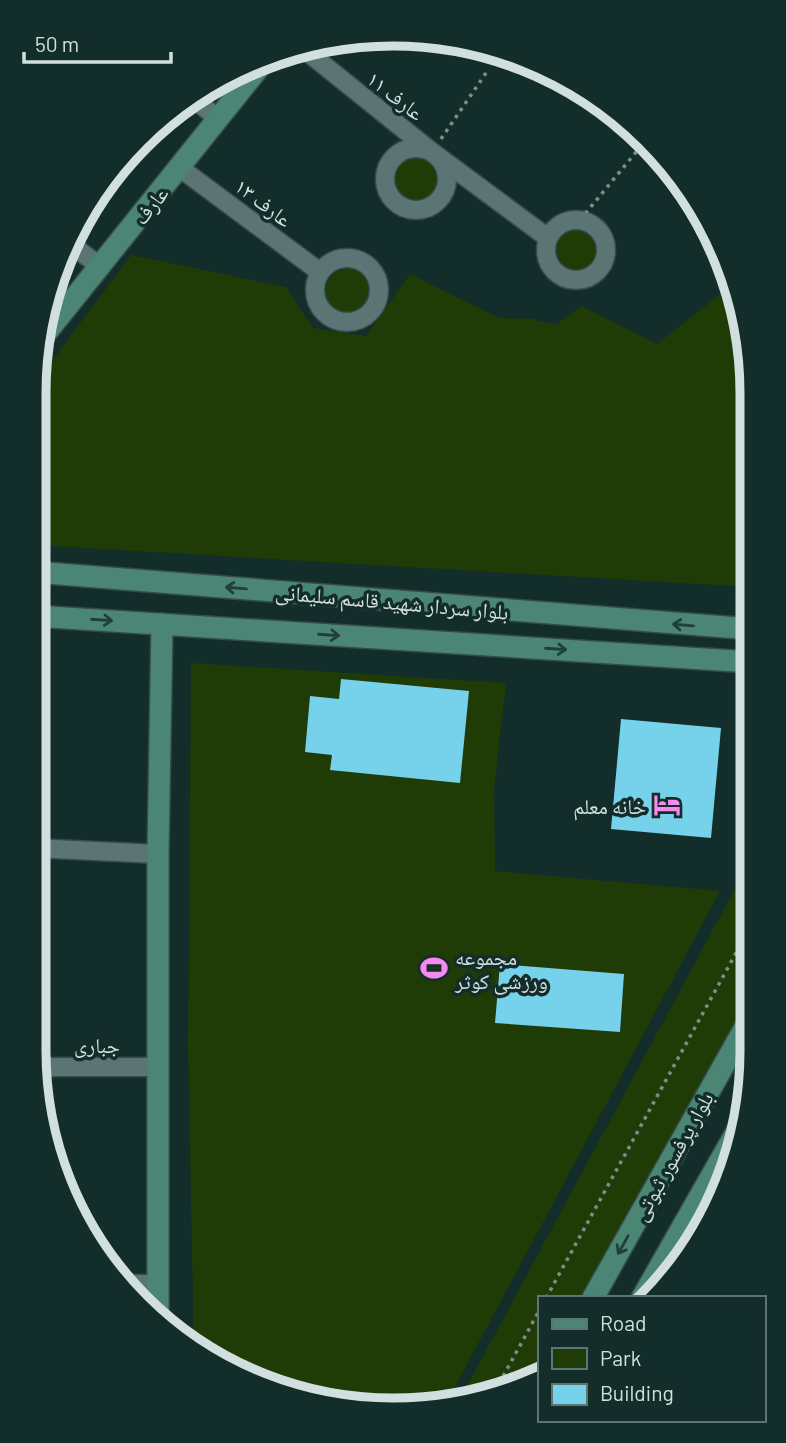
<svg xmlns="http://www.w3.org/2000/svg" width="786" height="1443" viewBox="0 0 786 1443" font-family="Barlow,'Noto Naskh Arabic',sans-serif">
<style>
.green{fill:#1f3c06}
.building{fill:#76d1eb}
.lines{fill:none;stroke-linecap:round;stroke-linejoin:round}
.street-casing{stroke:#364a49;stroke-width:21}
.secondary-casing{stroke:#364a49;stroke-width:24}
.path{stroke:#7a8e8c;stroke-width:3.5;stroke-dasharray:3.5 5;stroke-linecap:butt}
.street{stroke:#5a7573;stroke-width:18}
.secondary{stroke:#4b8675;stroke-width:21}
.oneway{stroke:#1e3f3a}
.labels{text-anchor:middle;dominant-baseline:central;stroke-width:7;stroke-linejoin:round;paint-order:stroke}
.street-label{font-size:21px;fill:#d1e0de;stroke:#132d2b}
.poi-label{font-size:21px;fill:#d1e0de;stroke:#132d2b;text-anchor:end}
.rim{fill:none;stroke:#d1e0de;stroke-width:9}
</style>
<rect width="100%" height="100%" fill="#132d2b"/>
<!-- green -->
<g class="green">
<circle cx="416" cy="178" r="23"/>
<circle cx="575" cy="250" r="23"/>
<polygon points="131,255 286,287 313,328 366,336 410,274 499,318 532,319 556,325 581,306 657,344 719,295 742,315 750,346 750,587 34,545 34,385"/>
<circle cx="349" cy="291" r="23"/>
<polygon points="191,663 506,683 494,790 495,871 720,891 447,1402 417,1409 300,1398 194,1350 188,1046"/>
<polygon points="751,859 752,993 582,1298 539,1298 539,1374 531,1382 460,1399"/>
</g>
<!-- building -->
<g class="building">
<polygon points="341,679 469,691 460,783 330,770 332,755 305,752 310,696 339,699"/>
<polygon points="621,719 721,728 711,838 611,829"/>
<polygon points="500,964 624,974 620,1032 495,1023"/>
</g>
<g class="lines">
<defs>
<g id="street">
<polyline points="300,46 432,152 548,238"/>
<polyline points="492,54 510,60"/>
<polyline points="193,98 217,118"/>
<circle cx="416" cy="179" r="31"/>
<polyline points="180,168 320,272"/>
<circle cx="576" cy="250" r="30"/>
<polyline points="69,243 101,267"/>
<circle cx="347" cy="290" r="32"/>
<polyline points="33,848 158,854"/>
<polyline points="36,1067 157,1067"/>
<polyline points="123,1284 158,1284"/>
</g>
<g id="secondary">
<polyline points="38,343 261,65"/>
<polyline points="34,572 751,629"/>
<polyline points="34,616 751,662"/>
<polyline points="696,1240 701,1200"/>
<polyline points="593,1298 752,1015"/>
<polyline points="642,1298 745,1117"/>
<polyline points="158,1316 158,854 162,624"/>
</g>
</defs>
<!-- street casing -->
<use href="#street" class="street-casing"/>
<!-- secondary casing -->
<use href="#secondary" class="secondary-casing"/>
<!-- path -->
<g class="path">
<polyline points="441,139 488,70"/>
<polyline points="580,220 646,140"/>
<polyline points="546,1298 752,924"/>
<polyline points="495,1391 539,1311"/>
</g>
<!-- street -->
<use href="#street" class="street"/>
<!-- secondary -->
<use href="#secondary" class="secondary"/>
</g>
<!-- one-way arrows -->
<defs><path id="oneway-shaft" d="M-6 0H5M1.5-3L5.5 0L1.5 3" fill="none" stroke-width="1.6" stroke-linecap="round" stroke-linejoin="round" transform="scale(1.75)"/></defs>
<g class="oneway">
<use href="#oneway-shaft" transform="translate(236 588) rotate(-175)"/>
<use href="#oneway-shaft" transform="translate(102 620) rotate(4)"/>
<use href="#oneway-shaft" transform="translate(683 625) rotate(-175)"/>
<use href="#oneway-shaft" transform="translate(329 635) rotate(4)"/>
<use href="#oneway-shaft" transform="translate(556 649) rotate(4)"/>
<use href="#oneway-shaft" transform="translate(623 1245) rotate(119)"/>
</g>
<!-- icons -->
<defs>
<symbol id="hotel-bare" viewBox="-9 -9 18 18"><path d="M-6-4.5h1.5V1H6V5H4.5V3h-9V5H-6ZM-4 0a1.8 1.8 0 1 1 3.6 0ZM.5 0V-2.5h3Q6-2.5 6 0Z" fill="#f589ee" stroke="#132d2b" stroke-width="2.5" paint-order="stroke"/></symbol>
<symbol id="stadium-bare" viewBox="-9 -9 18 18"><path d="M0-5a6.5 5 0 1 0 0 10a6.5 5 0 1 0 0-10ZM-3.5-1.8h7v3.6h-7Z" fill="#f589ee" stroke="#132d2b" stroke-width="2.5" paint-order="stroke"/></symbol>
</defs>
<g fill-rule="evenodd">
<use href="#hotel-bare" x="648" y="786" width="38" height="38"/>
<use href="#stadium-bare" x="415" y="949" width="38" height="38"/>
</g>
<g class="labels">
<!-- street labels -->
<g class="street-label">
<text transform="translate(396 95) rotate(38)">عارف ۱۱</text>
<text transform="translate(264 202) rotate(37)">عارف ۱۳</text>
<text transform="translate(150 205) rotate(-51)">عارف</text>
<text transform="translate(392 601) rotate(5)">بلوار سردار شهید قاسم سلیمانی</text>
<text x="97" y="1044">جباری</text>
<text transform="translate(672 1156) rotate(-61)">بلوار پرفسور ثبوتی</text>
</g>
<!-- poi labels -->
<g class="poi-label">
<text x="646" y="805">خانه معلم</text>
<text x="455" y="956" text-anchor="start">مجموعه<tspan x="455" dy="24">ورزشی کوثر</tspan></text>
</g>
</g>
<!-- crop -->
<path d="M0 0H786V1443H0ZM393 46H393A347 347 0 0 1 740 393V1051A347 347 0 0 1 393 1398H393A347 347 0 0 1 46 1051V393A347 347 0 0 1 393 46Z" fill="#132d2b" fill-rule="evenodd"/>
<path class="rim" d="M393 46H393A347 347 0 0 1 740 393V1051A347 347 0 0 1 393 1398H393A347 347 0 0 1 46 1051V393A347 347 0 0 1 393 46Z"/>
<!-- legend -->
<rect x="538" y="1296" width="228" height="126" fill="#132d2b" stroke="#5f7573" stroke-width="2"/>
<rect x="552" y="1319" width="35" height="10" fill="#4b8675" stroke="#5f7573" stroke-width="2"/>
<text x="600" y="1331" font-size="21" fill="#d1e0de">Road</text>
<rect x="552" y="1348" width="35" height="21" fill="#1f3c06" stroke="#5f7573" stroke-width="2"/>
<text x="600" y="1366" font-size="21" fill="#d1e0de">Park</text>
<rect x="552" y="1384" width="35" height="21" fill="#76d1eb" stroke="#5f7573" stroke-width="2"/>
<text x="600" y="1401" font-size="21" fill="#d1e0de">Building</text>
<!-- scale -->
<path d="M24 52v10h147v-10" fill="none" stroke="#d1e0de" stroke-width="3.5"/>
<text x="35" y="52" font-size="21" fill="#d1e0de" stroke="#132d2b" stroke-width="5" paint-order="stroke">50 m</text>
</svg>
